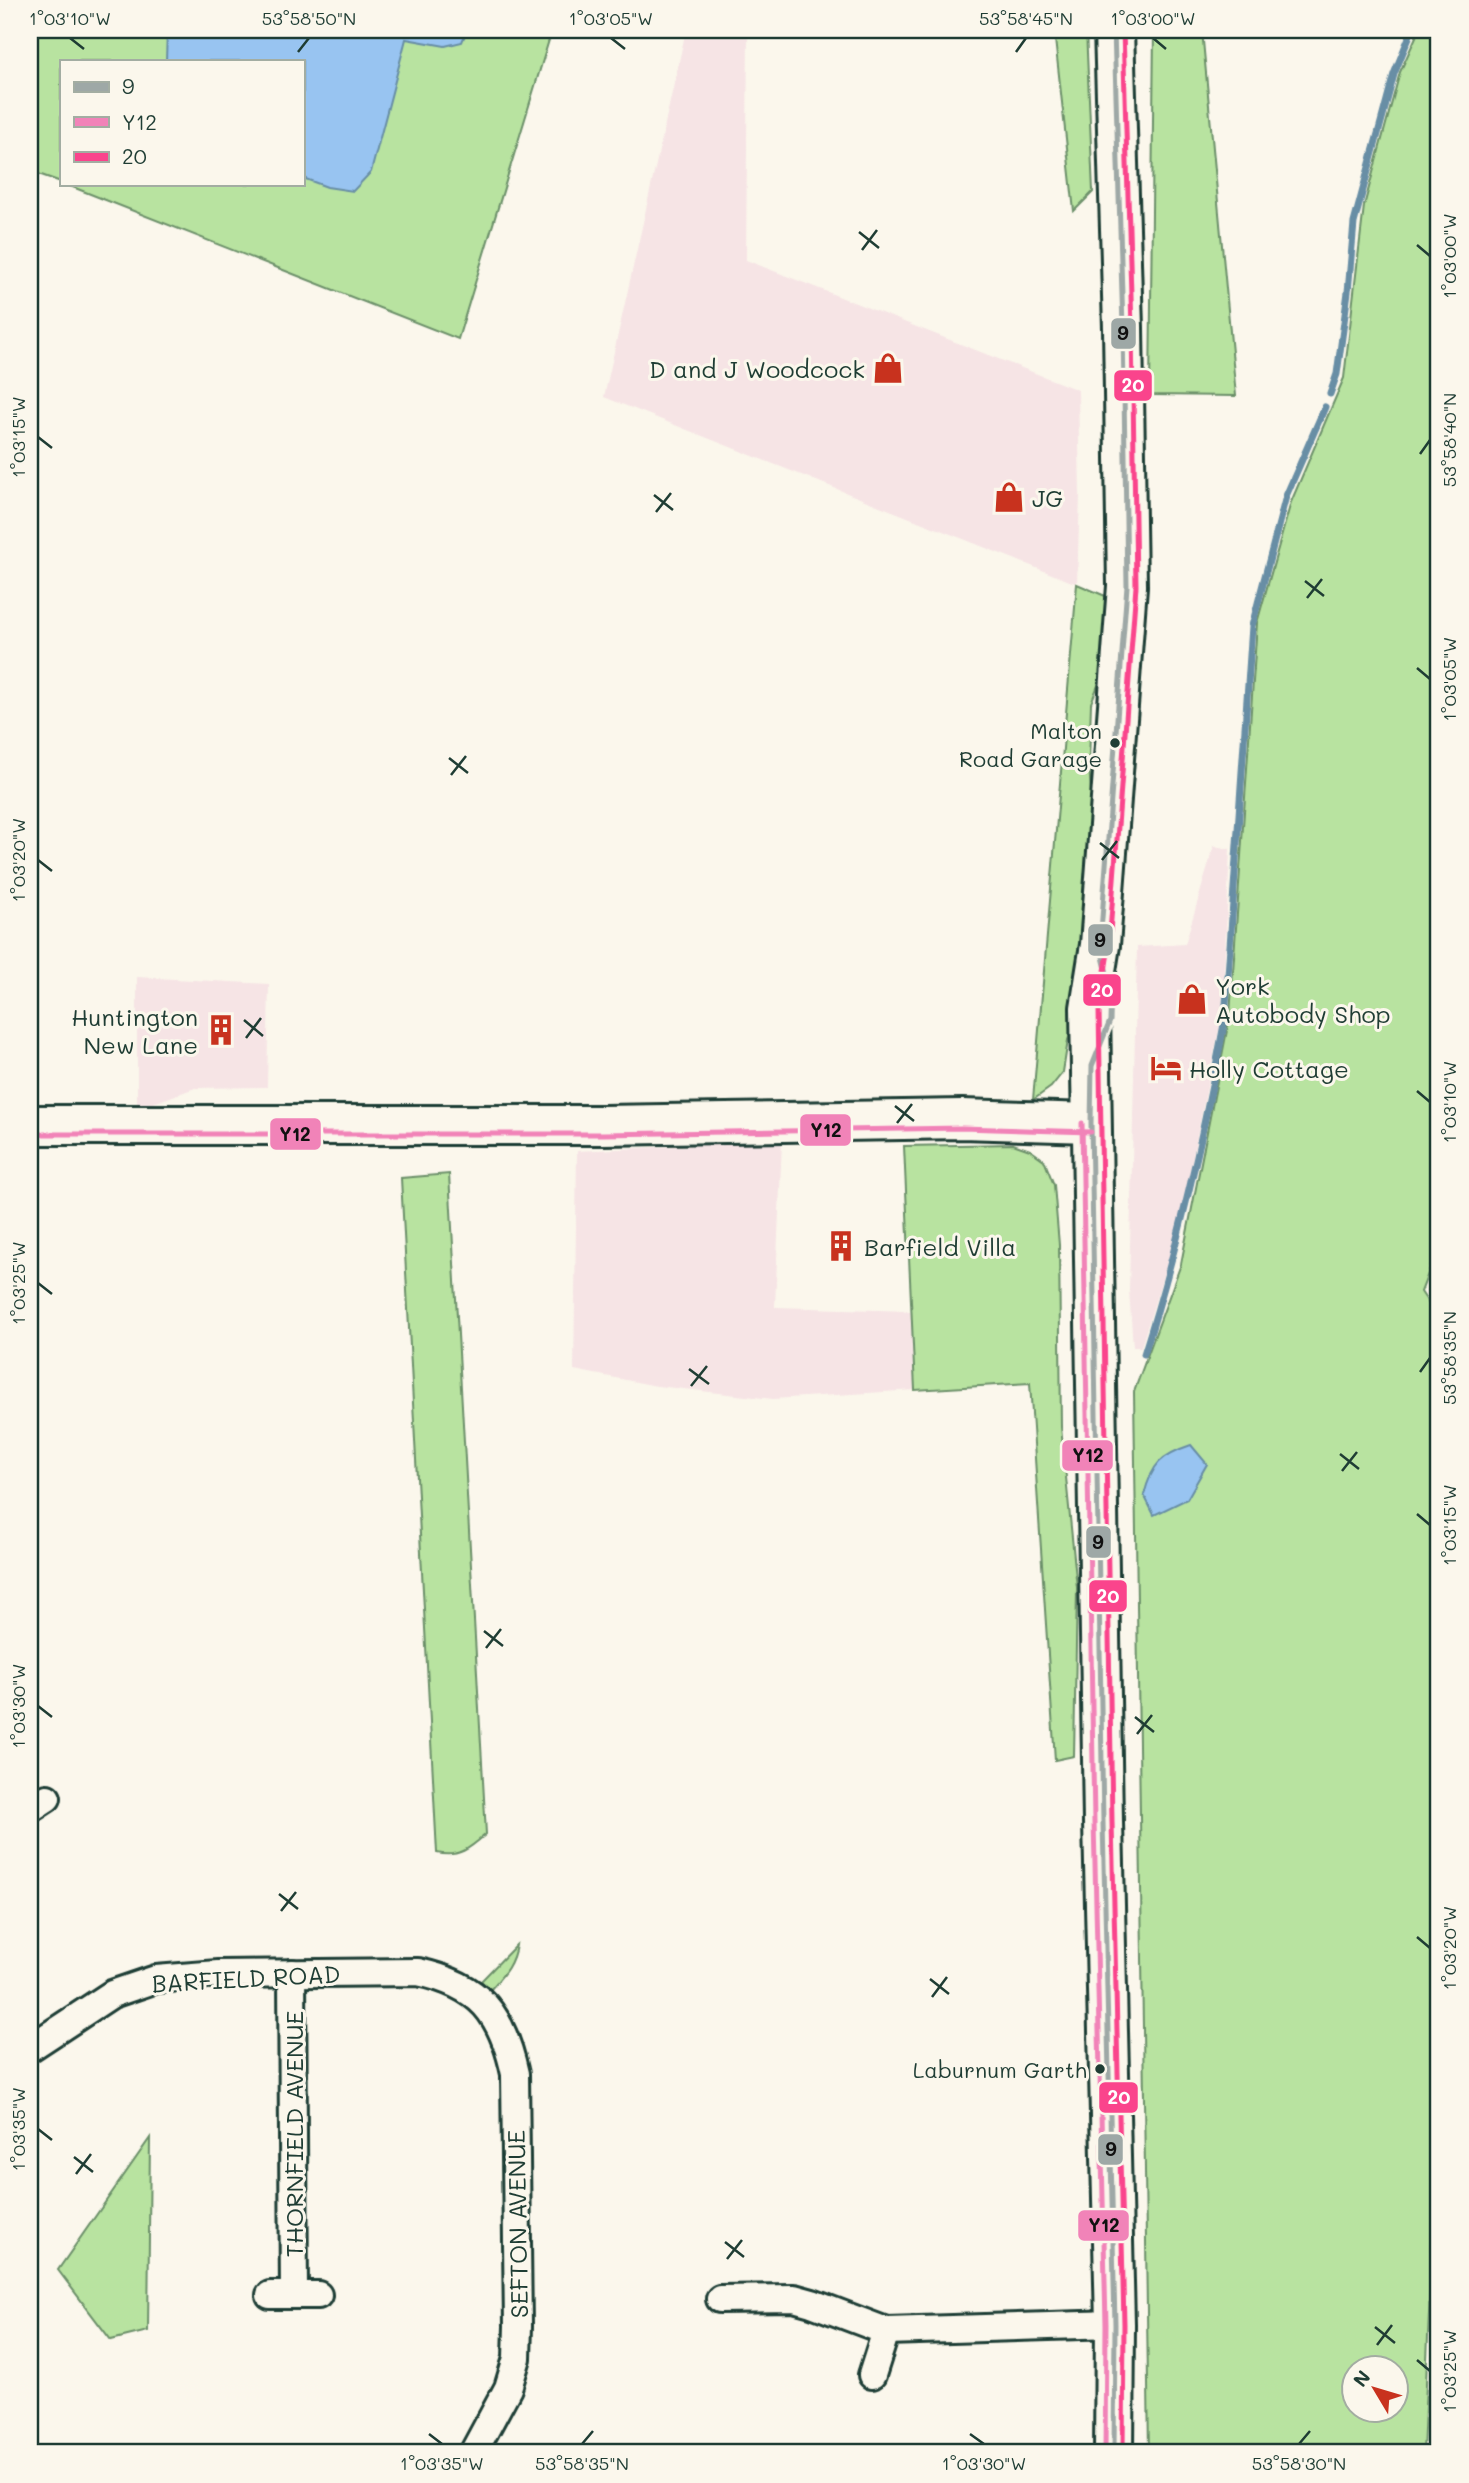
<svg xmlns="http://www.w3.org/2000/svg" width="1469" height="2483" viewBox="0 0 1469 2483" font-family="Mali,sans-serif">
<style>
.built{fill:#f6e4e5}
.green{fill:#b8e3a0;stroke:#6c906a;stroke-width:2;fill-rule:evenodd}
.water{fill:#98c4f1;stroke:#688ea5;stroke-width:2}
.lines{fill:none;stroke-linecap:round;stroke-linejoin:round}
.stream{stroke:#688ea5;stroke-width:7}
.street-casing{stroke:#1f3d34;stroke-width:32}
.secondary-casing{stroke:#1f3d34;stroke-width:44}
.primary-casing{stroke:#1f3d34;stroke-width:44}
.street{stroke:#fbf7ec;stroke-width:26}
.secondary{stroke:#fbf7ec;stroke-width:38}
.primary{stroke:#fbf7ec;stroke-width:38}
.bus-1-casing{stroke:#fbf7ec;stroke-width:10}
.bus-2-casing{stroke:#fbf7ec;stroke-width:10}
.bus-3-casing{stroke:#fbf7ec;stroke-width:10}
.bus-1{stroke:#9ea8a6;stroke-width:5}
.bus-2{stroke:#f183b8;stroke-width:5}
.bus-3{stroke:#fa448c;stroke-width:5}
.ticks{fill:none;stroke:#1f3d34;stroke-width:2.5}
.bus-dot{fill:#1f3d34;stroke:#fbf7ec;stroke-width:2.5}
.labels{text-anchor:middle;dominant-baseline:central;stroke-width:6;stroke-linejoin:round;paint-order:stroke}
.bus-label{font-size:22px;fill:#1f3d34;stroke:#fbf7ec;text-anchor:end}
.poi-label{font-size:24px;fill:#1f3d34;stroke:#fbf7ec;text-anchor:start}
.street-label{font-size:24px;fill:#1f3d34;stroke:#fbf7ec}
.line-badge{stroke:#fbf7ec;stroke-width:2.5}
.badge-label{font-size:19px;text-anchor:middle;font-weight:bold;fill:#fff}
.pale-badge-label{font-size:19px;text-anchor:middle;font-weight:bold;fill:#111}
.neatline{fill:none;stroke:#1f3d34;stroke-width:2.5}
.ticks-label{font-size:18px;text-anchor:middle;fill:#1f3d34}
</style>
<rect width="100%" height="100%" fill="#fbf7ec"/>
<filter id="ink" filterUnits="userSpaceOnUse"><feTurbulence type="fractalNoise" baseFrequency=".0143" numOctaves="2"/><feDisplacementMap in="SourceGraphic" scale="14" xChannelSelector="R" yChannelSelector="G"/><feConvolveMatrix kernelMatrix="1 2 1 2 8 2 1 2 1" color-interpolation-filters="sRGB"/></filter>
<g filter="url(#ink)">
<!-- built -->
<g class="built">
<polygon points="686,30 748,30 746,260 1078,390 1080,496 1077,584 604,397"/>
<polygon points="1214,846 1230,849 1222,1015 1179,1225 1141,1347 1133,1347 1129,1290 1137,947 1185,944"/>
<polygon points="137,977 269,984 267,1087 195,1088 137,1109"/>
<polygon points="782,1141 775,1307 911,1311 915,1390 773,1399 657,1386 574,1370 577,1151"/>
</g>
<!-- green -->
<g class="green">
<polygon points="30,30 552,30 458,339 65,184 303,184 303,61 61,61 61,182 30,171"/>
<polygon points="1054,30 1086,30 1093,192 1074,211"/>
<polygon points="1154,30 1202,30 1236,396 1150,395"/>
<path d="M1419,30h20v1215l-18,47 18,27v761l-16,373h-274l-15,-1061 47,-128 49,-249 27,-392 34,-121 53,-124 20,-172 36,-134zM1354,2368h42v42h-42z"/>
<polygon points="1077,584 1110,598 1108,660 1091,703 1089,762 1093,827 1082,1002 1068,1040 1063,1072 1051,1087 1033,1100"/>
<polygon points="1013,1144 1030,1150 1044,1160 1054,1185 1059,1245 1061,1427 1077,1588 1074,1756 1055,1760 1030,1383 915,1390 904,1146"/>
<path d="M449,1174l37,660c-16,14 -27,24 -49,19l-36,-675z"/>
<path d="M516,1945c-3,20 -13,30 -26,45l-9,-9z"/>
<polygon points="150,2138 148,2331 111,2340 58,2270"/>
</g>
<!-- water -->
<g class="water">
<polygon points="167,30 467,30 462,42 445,46 406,39 371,172 353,191 327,187 303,178 303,61 166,61"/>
<path d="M1191,1445l16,19 -20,35 -33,16 -10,-20c8,-31 17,-40 47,-50z"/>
</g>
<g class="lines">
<!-- stream -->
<g class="stream">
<polyline points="1330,394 1337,374 1348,292 1354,223 1394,74 1412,30"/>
<path d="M1144,1354c35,-110 60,-222 81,-335l27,-393 34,-130 39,-89"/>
</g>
<defs>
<g id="street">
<polyline points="30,1809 47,1798"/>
<polyline points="292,1973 294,2295"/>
<path d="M30,2048l82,-54 44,-15 62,-5 200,-2c62,13 84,41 97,102l3,252 -1,32 -9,30 -35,65"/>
<polyline points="270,2295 318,2295"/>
<polyline points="720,2299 794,2298 812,2303 886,2331 872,2375"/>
<polyline points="886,2331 1115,2324"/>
</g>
<polyline id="secondary" points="30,1125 603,1125 962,1119 1091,1123"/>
<polyline id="primary" points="1114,30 1123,328 1127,586 1100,945 1090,1008 1103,1822 1115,2324 1114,2453"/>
</defs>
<!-- street casing -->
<use href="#street" class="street-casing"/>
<!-- secondary casing -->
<use href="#secondary" class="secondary-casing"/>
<!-- primary casing -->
<use href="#primary" class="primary-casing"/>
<!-- street -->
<use href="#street" class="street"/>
<!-- secondary -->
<use href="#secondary" class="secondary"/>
<!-- primary -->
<use href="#primary" class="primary"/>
<defs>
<polyline id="bus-1" points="1114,30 1123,328 1127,586 1100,945 1111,989 1110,1021 1092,1066 1091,1123 1103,1822 1115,2324 1114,2453"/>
<g id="bus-2">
<polyline points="1082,1123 1094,1822 1106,2324 1105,2453"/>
<polyline points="30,1134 603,1134 962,1128 1091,1132"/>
</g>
<polyline id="bus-3" points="1123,30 1132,328 1136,586 1109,946 1099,1009 1112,1822 1124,2324 1123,2453"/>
</defs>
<!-- bus-1 casing -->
<use href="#bus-1" class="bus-1-casing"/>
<!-- bus-2 casing -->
<use href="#bus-2" class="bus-2-casing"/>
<!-- bus-3 casing -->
<use href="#bus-3" class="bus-3-casing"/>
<!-- bus-1 -->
<use href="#bus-1" class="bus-1"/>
<!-- bus-2 -->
<use href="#bus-2" class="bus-2"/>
<!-- bus-3 -->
<use href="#bus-3" class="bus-3"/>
</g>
</g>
<!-- ticks -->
<path class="ticks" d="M70,38l14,11M611,38l14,11M1153,38l13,11M298,52l11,-14M1016,52l10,-14M859,232l20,16M1417,245l13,11M862,250l15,-20M38,437l14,11M1420,454l10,-14M654,495l19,15M656,512l15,-19M1305,581l19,15M1307,598l15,-19M1417,668l13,11M449,758l19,15M451,775l15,-19M1100,843l19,15M38,860l14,11M1102,860l15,-19M244,1020l19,16M246,1038l15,-20M1417,1091l13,11M895,1106l19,15M897,1123l15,-19M38,1283l14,11M689,1369l20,15M1420,1372l10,-14M691,1386l16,-20M1340,1454l19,15M1342,1471l15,-19M1417,1514l13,11M484,1631l19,15M486,1648l15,-19M38,1706l14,11M1135,1717l19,15M1137,1734l15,-19M279,1894l19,15M281,1911l15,-19M1417,1937l13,11M930,1979l19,15M932,1997l15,-20M38,2129l14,11M74,2157l19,15M76,2174l15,-20M725,2242l19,15M727,2259l15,-19M1375,2327l20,16M1377,2345l15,-20M1417,2360l13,11M429,2434l13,10M970,2434l14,10M582,2444l11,-13M1299,2444l11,-13"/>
<!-- icons -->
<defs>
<symbol id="shop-bare" viewBox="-9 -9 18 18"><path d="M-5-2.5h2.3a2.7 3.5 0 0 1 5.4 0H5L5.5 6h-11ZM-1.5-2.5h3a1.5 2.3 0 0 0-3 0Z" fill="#c8321e" stroke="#fbf7ec" stroke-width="2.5" paint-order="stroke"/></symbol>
<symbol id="building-bare" viewBox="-9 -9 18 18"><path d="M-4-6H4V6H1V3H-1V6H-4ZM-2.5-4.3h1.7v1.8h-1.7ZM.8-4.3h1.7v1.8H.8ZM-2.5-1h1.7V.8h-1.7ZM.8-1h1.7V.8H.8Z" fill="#c8321e" stroke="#fbf7ec" stroke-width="2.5" paint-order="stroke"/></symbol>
<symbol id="hotel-bare" viewBox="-9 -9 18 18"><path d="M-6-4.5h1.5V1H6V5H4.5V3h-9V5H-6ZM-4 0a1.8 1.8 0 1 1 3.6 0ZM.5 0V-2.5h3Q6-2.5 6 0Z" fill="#c8321e" stroke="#fbf7ec" stroke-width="2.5" paint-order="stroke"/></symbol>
</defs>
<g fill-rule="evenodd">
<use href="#shop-bare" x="866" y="346" width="44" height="44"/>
<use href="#shop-bare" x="987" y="475" width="44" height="44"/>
<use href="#shop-bare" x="1170" y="977" width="44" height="44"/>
<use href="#building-bare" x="199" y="1008" width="44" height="44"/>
<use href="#hotel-bare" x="1144" y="1046" width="44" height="44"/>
<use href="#building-bare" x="819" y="1224" width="44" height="44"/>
</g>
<!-- markers -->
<g class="bus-dot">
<circle cx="1115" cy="743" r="6"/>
<circle cx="1100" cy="2069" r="6"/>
</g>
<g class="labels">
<!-- bus labels -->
<g class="bus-label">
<text x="1102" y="730">Malton<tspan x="1102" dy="28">Road Garage</tspan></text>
<text x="1087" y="2069">Laburnum Garth</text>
</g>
<!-- poi labels -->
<g class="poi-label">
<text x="865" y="368" text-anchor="end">D and J Woodcock</text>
<text x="1032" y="497">JG</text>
<text x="1215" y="985">York<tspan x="1215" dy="28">Autobody Shop</tspan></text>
<text x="198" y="1016" text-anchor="end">Huntington<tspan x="198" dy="28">New Lane</tspan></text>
<text x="1189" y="1068">Holly Cottage</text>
<text x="864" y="1246">Barfield Villa</text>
</g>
<!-- street labels -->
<g class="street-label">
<text transform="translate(246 1978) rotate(-3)">BARFIELD ROAD</text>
<text transform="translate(293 2134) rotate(-90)">THORNFIELD AVENUE</text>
<text transform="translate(517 2224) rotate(-91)">SEFTON AVENUE</text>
</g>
</g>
<g class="line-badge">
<rect x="1110" y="317" width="27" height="33" rx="7" fill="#9ea8a6"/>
<rect x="1113" y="369" width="40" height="33" rx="7" fill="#fa448c"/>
<rect x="1087" y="923" width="27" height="34" rx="7" fill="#9ea8a6"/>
<rect x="1082" y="973" width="40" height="34" rx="7" fill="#fa448c"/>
<rect x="799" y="1113" width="53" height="34" rx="7" fill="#f183b8"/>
<rect x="269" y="1117" width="53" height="34" rx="7" fill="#f183b8"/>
<rect x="1061" y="1439" width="53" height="33" rx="7" fill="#f183b8"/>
<rect x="1085" y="1525" width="27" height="34" rx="7" fill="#9ea8a6"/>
<rect x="1088" y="1579" width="40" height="34" rx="7" fill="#fa448c"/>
<rect x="1098" y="2081" width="41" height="33" rx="7" fill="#fa448c"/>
<rect x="1097" y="2133" width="27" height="33" rx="7" fill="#9ea8a6"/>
<rect x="1077" y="2209" width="53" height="33" rx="7" fill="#f183b8"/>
</g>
<g class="badge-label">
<text x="1133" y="392">20</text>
<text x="1102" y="997">20</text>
<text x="1108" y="1603">20</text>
<text x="1119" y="2104">20</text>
</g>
<g class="pale-badge-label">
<text x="1123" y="340">9</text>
<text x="1100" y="947">9</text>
<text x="826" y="1137">Y12</text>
<text x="295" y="1141">Y12</text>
<text x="1088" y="1462">Y12</text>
<text x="1098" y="1549">9</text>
<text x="1111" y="2156">9</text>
<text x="1104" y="2232">Y12</text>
</g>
<!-- margin -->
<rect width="1469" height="2483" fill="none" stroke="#fbf7ec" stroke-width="77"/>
<!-- legend -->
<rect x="60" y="60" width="245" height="126" fill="#fbf7ec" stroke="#a3ada2" stroke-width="2"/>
<rect x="74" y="82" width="35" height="10" fill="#9ea8a6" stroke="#a3ada2" stroke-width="2"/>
<text x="122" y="94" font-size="21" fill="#1f3d34">9</text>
<rect x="74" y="117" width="35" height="10" fill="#f183b8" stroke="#a3ada2" stroke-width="2"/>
<text x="122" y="130" font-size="21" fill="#1f3d34">Y12</text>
<rect x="74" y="152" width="35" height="10" fill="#fa448c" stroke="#a3ada2" stroke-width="2"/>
<text x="122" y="164" font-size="21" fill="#1f3d34">20</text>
<!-- north arrow -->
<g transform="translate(1375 2389) rotate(308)"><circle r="33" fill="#fbf7ec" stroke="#a3ada2" stroke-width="2"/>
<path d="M0-5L12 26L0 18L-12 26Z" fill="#c8321e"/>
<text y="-10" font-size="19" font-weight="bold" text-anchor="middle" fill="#1f3d34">N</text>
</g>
<rect x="38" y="38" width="1392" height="2406" class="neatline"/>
<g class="ticks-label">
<text x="70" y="25">1°03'10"W</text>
<text x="309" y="25">53°58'50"N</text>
<text x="611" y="25">1°03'05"W</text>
<text x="1026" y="25">53°58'45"N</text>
<text x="1153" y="25">1°03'00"W</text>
<text transform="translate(1450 256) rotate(-90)" y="6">1°03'00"W</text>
<text transform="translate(19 437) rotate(-90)" y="6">1°03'15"W</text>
<text transform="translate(1450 440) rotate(-90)" y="6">53°58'40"N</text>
<text transform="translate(1450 679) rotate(-90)" y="6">1°03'05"W</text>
<text transform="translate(19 860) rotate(-90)" y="6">1°03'20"W</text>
<text transform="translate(1450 1102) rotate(-90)" y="6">1°03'10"W</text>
<text transform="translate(19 1283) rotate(-90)" y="6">1°03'25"W</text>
<text transform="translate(1450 1358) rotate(-90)" y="6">53°58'35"N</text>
<text transform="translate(1450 1525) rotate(-90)" y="6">1°03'15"W</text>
<text transform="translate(19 1706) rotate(-90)" y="6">1°03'30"W</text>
<text transform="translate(1450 1948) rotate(-90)" y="6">1°03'20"W</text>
<text transform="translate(19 2129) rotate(-90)" y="6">1°03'35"W</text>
<text transform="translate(1450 2371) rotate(-90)" y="6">1°03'25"W</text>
<text x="442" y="2470">1°03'35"W</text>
<text x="582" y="2470">53°58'35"N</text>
<text x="984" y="2470">1°03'30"W</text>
<text x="1299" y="2470">53°58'30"N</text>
</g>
</svg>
